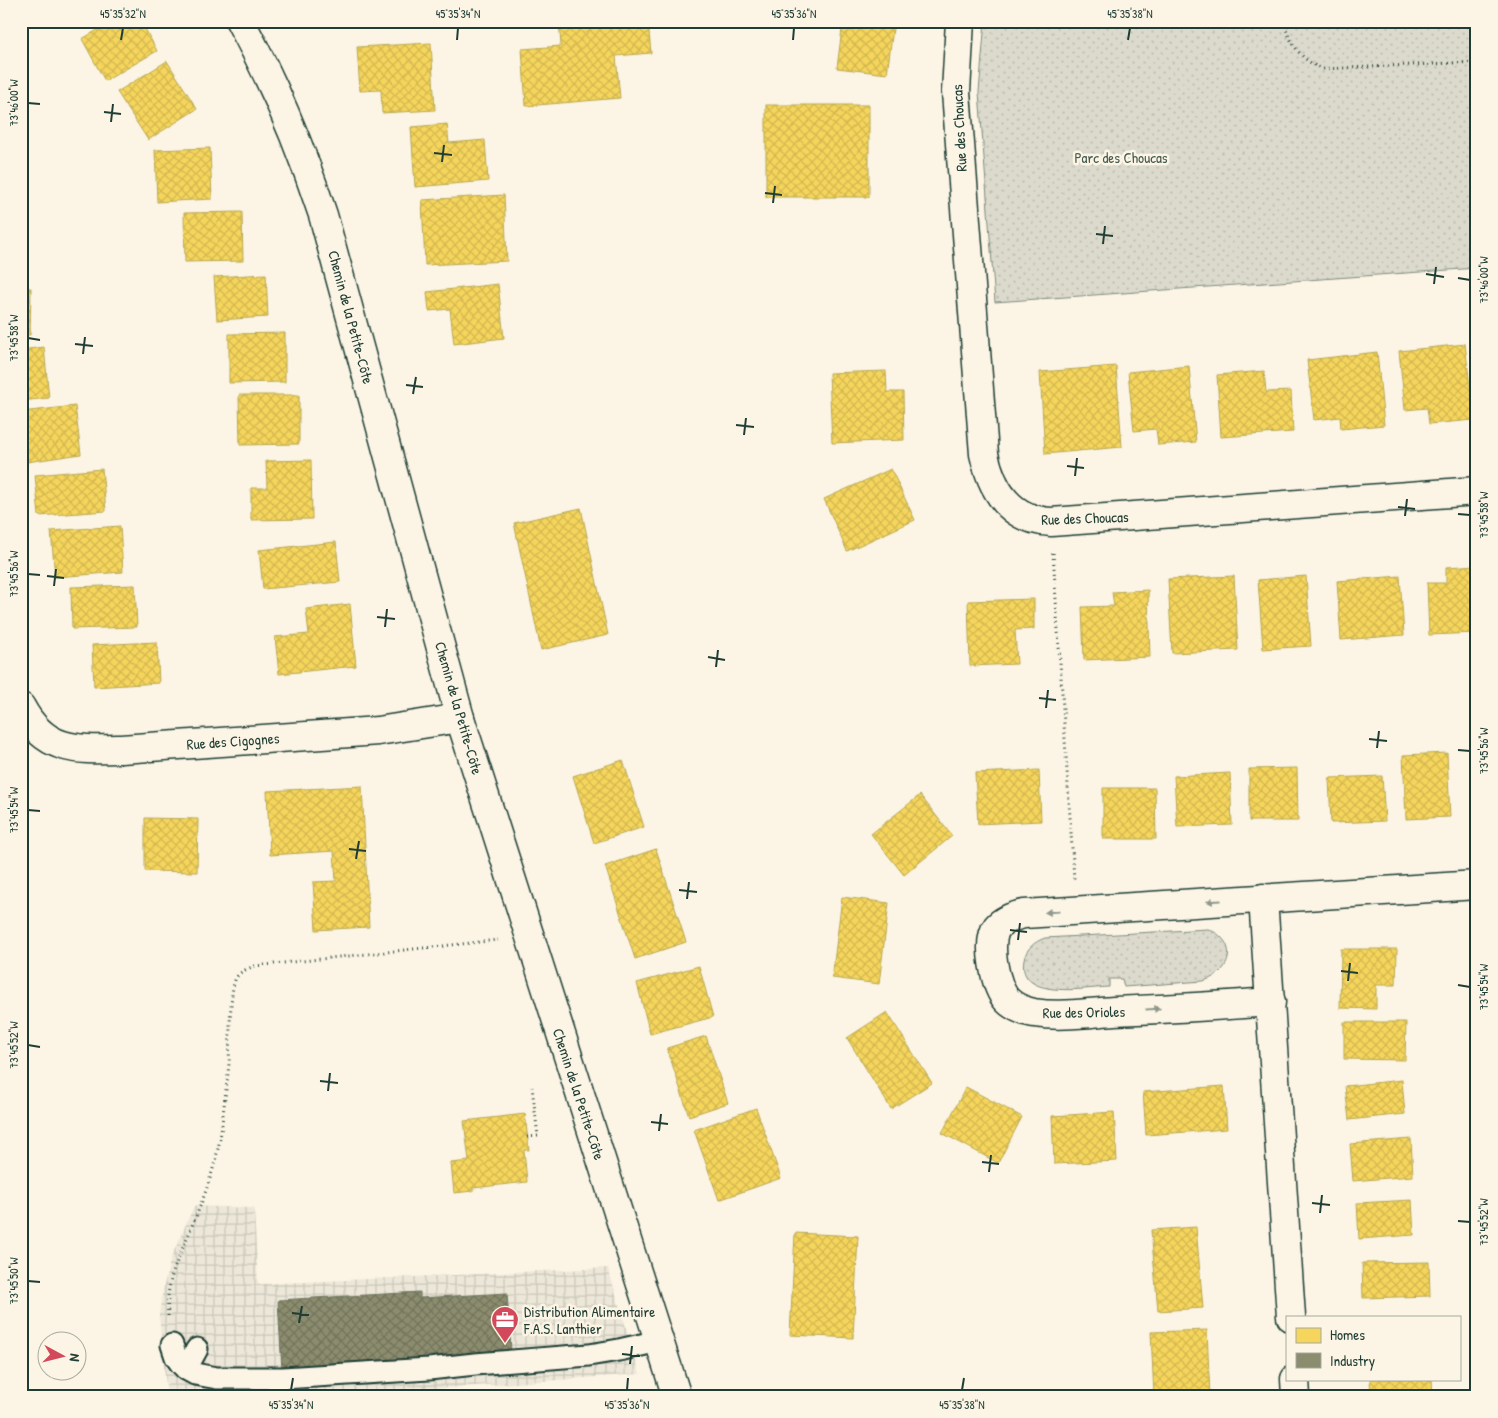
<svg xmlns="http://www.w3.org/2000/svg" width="1498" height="1418" viewBox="0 0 1498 1418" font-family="'Patrick Hand',sans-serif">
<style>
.industrial{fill:url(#industrial-grid)}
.green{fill:url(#green-dots);stroke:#7e8c80}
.homes{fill:url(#homes-cross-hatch);stroke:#b6a750}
.industry{fill:url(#industry-cross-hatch);stroke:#6b745d}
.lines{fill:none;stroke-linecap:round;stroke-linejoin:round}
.service-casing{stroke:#1f3d34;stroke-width:25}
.minor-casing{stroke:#1f3d34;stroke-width:31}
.tertiary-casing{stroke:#1f3d34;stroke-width:31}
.path{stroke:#1f3d34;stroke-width:3;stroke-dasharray:1 4;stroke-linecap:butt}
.service{stroke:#fcf5e5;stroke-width:21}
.minor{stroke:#fcf5e5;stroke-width:28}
.tertiary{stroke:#fcf5e5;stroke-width:28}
.oneway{fill:#8e998c}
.ticks{fill:none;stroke:#1f3d34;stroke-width:2}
.labels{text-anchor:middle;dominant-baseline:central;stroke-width:5;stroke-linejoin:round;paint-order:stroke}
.street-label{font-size:15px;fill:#1f3d34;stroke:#fcf5e5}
.park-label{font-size:15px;fill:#455c52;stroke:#fcf5e5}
.poi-label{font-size:15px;fill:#1f3d34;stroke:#fcf5e5;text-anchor:start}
.neatline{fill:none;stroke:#1f3d34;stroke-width:2}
.ticks-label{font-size:12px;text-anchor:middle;fill:#1f3d34}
</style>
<defs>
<pattern id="industrial-grid" width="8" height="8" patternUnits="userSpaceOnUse" patternTransform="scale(1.25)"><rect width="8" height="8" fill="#ece7d8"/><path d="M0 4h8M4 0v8" fill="none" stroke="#cac7ba"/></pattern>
<pattern id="green-dots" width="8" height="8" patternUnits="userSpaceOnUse" patternTransform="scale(1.25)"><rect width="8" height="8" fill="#dcdacc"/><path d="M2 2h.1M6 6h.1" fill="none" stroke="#bcbcb0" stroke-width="1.8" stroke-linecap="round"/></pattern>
<pattern id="homes-cross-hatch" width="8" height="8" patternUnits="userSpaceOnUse" patternTransform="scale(1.25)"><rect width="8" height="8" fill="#f6d55c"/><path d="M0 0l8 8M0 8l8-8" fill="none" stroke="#d2b851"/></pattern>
<pattern id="industry-cross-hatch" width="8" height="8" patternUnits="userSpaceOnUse" patternTransform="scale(1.25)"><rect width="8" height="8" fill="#8c8c6e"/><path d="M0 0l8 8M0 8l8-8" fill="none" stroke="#72745b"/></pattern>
</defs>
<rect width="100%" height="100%" fill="#fcf5e5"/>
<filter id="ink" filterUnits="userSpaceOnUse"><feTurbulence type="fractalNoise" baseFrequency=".02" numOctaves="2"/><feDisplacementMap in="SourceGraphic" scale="10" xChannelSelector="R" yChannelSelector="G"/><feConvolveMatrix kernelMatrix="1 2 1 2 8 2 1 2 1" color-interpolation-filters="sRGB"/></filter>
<g filter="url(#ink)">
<!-- industrial -->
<polygon class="industrial" points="194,1206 254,1208 258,1284 608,1268 640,1374 324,1397 167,1397 159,1315 163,1289 171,1258"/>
<!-- green -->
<g class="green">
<polygon points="985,21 1477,21 1477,268 995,302 979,92"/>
<path d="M1208,929c31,12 25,44 -5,52l-79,6 -2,-8h-13v8c-23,1 -93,14 -85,-28 3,-11 10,-17 21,-21z"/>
</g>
<!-- homes -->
<g class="homes">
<polygon points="113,21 141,21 157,51 105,81 82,39"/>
<polygon points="559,21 648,21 651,53 616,56 620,98 526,106 522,49 561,46"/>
<polygon points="843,21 894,21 887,74 837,68"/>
<polygon points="431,43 435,110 382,113 381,90 360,91 357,47"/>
<polygon points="167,61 197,109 148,140 117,92"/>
<rect x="766" y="105" width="103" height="92"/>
<polygon points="447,124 449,143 485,140 488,181 415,187 411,127"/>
<polygon points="210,148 212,199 157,202 155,150"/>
<polygon points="504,195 507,261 425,265 422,200"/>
<polygon points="242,212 243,261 185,262 184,213"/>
<polygon points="21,226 25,227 21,259"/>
<polygon points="266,274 268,317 217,320 214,277"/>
<polygon points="498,284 504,338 454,344 450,309 429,311 427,292"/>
<polygon points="21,288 31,288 30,335 21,335"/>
<polygon points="285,333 285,382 229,383 229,334"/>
<polygon points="1465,344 1474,420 1429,424 1427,408 1405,410 1399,351"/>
<polygon points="44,347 49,398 21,401 21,350"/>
<polygon points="1377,352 1384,425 1341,429 1340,417 1314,420 1307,360"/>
<polygon points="1116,366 1122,447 1045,454 1040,372"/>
<polygon points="1189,366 1196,442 1158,445 1156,429 1134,431 1128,372"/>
<polygon points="886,371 887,392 903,392 904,440 832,443 829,373"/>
<polygon points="1264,371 1266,392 1291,391 1293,432 1221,437 1217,375"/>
<polygon points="239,395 299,395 299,444 240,445"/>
<polygon points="75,406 81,454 27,462 21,412"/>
<polygon points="311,460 312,519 251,520 251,488 267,488 266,461"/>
<polygon points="102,469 106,511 39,516 35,475"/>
<polygon points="891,469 915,520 847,551 824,499"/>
<polygon points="581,508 608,635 541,650 514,523"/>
<polygon points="120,526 123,572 55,577 51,531"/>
<polygon points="336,542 340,582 263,589 259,550"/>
<polygon points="1477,565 1477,633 1429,635 1427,583 1446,583 1446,567"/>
<polygon points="1234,576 1238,650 1172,653 1168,579"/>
<polygon points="1306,576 1311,646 1263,649 1258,580"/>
<polygon points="1400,576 1404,635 1341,640 1337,581"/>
<polygon points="135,585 137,627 72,629 71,587"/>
<polygon points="1148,590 1150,657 1084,660 1082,607 1114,606 1112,592"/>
<polygon points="1034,599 1034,629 1015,630 1017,664 970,666 968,601"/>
<polygon points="350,604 356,666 279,674 275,637 309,634 306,609"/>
<polygon points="157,642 159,683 94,687 92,645"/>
<polygon points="1447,753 1450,817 1406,819 1403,755"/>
<polygon points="623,760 644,827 594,843 573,776"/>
<polygon points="1297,768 1298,821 1249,821 1249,769"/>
<polygon points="1039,770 1041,821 978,824 975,773"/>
<polygon points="1230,773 1232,825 1177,827 1174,776"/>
<polygon points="1382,776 1385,821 1331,823 1329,778"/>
<polygon points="362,786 369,927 316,930 313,882 336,881 334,851 270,855 267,791"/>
<polygon points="1103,788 1155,788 1156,839 1103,839"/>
<polygon points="920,795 952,836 904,875 871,834"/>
<polygon points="145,818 198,819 197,872 145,871"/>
<polygon points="656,849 686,942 635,959 605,866"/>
<polygon points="842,897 889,903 879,984 832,978"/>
<polygon points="1341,949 1397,949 1396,985 1376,985 1376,1009 1340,1008"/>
<polygon points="699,966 713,1017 650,1034 637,983"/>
<polygon points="887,1012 932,1083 891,1109 847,1038"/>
<polygon points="1344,1022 1406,1022 1405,1060 1344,1059"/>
<polygon points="706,1036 728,1103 689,1116 667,1048"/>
<polygon points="1402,1080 1405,1114 1349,1120 1345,1086"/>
<polygon points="1224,1086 1227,1129 1146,1135 1143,1092"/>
<polygon points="966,1087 1022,1117 998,1163 942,1133"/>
<polygon points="756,1108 781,1178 719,1200 694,1130"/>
<polygon points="1114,1112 1117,1161 1054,1164 1052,1116"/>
<polygon points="525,1114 529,1150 524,1150 527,1182 473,1188 473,1191 454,1193 451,1163 469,1161 464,1121"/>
<polygon points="1411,1139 1413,1176 1353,1181 1350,1144"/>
<polygon points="1412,1200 1414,1235 1359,1239 1357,1203"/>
<polygon points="1196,1227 1203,1308 1158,1311 1151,1230"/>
<polygon points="795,1233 858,1236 853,1338 790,1335"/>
<polygon points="1429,1262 1430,1296 1363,1298 1362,1263"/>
<polygon points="1207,1330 1210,1397 1154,1397 1151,1332"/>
<polygon points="1370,1379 1432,1379 1433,1397 1371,1397"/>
<polygon points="863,1393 863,1397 824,1397"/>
</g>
<!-- industry -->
<polygon class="industry" points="420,1292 420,1298 507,1293 511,1351 426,1356 426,1363 282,1371 278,1300"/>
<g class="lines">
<defs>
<g id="service">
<polyline points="172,1345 176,1357 181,1364 186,1369 195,1374 217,1378 283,1378 429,1369 475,1364 589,1355 619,1350 659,1341"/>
<polyline points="186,1369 197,1349"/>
</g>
<g id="minor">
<path d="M960,21l-4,71 28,362c8,36 26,66 67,68l426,-31"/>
<path d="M21,707c24,45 55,43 100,42l257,-18 82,-13"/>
<polyline points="1263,898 1291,1317"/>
<path d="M1271,1002c-53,4 -105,7 -157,9 -26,2 -54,6 -80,2 -11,-2 -19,-5 -27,-13 -12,-13 -21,-58 -10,-73 7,-8 17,-11 27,-13l453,-29"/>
<polyline points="1295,1379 1296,1397"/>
</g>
<path id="tertiary" d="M240,21c34,62 61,127 83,194l137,503 217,679"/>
</defs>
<!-- service casing -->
<use href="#service" class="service-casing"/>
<!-- minor casing -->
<use href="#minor" class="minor-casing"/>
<!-- tertiary casing -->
<use href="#tertiary" class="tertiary-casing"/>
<!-- path -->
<g class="path">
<path d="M1283,21c8,23 17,39 40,48l154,-7"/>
<polyline points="1053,553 1074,879"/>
<polyline points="527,1137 538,1136 532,1087"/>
<path d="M168,1316c-3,-37 11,-57 24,-90 14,-33 26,-66 30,-102 2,-20 5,-40 7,-60 1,-17 0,-75 7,-86 4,-7 13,-10 19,-12l243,-26"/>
</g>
<!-- service -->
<use href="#service" class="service"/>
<!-- minor -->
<use href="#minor" class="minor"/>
<!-- tertiary -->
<use href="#tertiary" class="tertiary"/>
</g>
<!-- one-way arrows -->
<defs><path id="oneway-solid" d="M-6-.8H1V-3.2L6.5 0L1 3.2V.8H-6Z" transform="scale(1.25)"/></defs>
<g class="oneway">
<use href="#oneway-solid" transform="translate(1214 901) rotate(176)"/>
<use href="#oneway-solid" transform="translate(1052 912) rotate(176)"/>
<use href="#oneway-solid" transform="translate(1153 1009) rotate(-3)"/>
</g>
</g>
<!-- ticks -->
<path class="ticks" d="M121,40l2,-12M457,40l1,-12M793,40l1,-12M1128,40l2,-12M28,103l12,1M104,112l17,2M111,122l2,-18M434,153l18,2M442,162l2,-17M765,193l17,2M773,203l2,-17M1096,234l17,2M1103,244l2,-18M1426,274l18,3M1458,278l12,2M1434,284l2,-17M28,338l12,2M75,344l18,2M83,354l2,-17M406,385l17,2M413,394l3,-17M736,425l18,2M744,435l2,-17M1067,466l17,2M1075,476l2,-18M1398,507l17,2M1458,514l12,1M1405,516l2,-17M28,574l12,1M47,576l17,2M54,586l2,-17M377,617l18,2M385,627l2,-18M708,657l17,3M716,667l2,-17M1039,698l17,2M1046,708l2,-18M1369,739l18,2M1377,748l2,-17M1458,750l12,1M28,810l12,1M349,849l17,2M356,859l3,-18M679,890l18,2M687,899l2,-17M1010,930l17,2M1018,940l2,-17M1341,971l17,2M1348,981l2,-18M1458,985l12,2M28,1045l12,2M320,1081l18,2M328,1091l2,-18M651,1122l17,2M659,1131l2,-17M982,1162l17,2M989,1172l2,-17M1312,1203l18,2M1320,1213l2,-18M1458,1221l12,1M28,1281l12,1M292,1313l17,2M299,1323l3,-17M622,1354l18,2M630,1364l2,-18M291,1390l2,-12M627,1390l1,-12M962,1390l2,-12"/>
<!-- icons -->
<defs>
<symbol id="office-pin" viewBox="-11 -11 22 30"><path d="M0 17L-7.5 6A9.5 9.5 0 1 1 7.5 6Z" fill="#d1495b" stroke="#fcf5e5"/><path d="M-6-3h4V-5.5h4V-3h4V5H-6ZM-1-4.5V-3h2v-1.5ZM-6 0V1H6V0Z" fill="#fff"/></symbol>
</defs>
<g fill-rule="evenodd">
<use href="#office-pin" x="489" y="1304" width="32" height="43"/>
</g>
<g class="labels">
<!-- street labels -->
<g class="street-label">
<text transform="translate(959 128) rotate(-93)">Rue des Choucas</text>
<text transform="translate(351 317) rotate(75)">Chemin de la Petite-Côte</text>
<text transform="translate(1085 518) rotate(-2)">Rue des Choucas</text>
<text transform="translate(459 708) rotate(74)">Chemin de la Petite-Côte</text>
<text transform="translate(233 741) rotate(-4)">Rue des Cigognes</text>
<text transform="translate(1084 1012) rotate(-1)">Rue des Orioles</text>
<text transform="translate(579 1094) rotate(72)">Chemin de la Petite-Côte</text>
</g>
<!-- park labels -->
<g class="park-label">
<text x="1121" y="157">Parc des Choucas</text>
</g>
<!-- poi labels -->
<g class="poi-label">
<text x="524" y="1311">Distribution Alimentaire<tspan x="524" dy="17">F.A.S. Lanthier</tspan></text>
</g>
</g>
<!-- margin -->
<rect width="1498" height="1418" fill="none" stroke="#fcf5e5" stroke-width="55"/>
<!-- legend -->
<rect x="1286" y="1316" width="175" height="65" fill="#fcf5e5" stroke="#a4ab9e"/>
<rect x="1296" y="1328" width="25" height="15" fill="#f6d55c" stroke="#a4ab9e"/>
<text x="1330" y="1340" font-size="15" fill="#1f3d34">Homes</text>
<rect x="1296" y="1353" width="25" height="15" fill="#8c8c6e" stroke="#a4ab9e"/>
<text x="1330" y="1366" font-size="15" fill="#1f3d34">Industry</text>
<!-- north arrow -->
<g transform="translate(62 1356) rotate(97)"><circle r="24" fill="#fcf5e5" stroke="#a4ab9e"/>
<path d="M0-4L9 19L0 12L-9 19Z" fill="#d1495b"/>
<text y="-8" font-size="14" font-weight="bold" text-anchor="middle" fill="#1f3d34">N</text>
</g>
<rect x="28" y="28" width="1442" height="1362" class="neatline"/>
<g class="ticks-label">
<text x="123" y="18">45°35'32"N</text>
<text x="458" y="18">45°35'34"N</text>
<text x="794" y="18">45°35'36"N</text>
<text x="1130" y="18">45°35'38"N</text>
<text transform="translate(14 103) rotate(-90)" y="4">73°46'00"W</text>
<text transform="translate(1484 280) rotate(-90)" y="4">73°46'00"W</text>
<text transform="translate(14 338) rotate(-90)" y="4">73°45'58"W</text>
<text transform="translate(1484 515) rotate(-90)" y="4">73°45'58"W</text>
<text transform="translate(14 574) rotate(-90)" y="4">73°45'56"W</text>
<text transform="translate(1484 751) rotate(-90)" y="4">73°45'56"W</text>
<text transform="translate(14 810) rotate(-90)" y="4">73°45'54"W</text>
<text transform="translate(1484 987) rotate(-90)" y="4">73°45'54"W</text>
<text transform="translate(14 1045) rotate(-90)" y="4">73°45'52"W</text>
<text transform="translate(1484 1222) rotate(-90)" y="4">73°45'52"W</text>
<text transform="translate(14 1281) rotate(-90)" y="4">73°45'50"W</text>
<text x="291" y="1409">45°35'34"N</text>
<text x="627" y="1409">45°35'36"N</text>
<text x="962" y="1409">45°35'38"N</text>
</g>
</svg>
